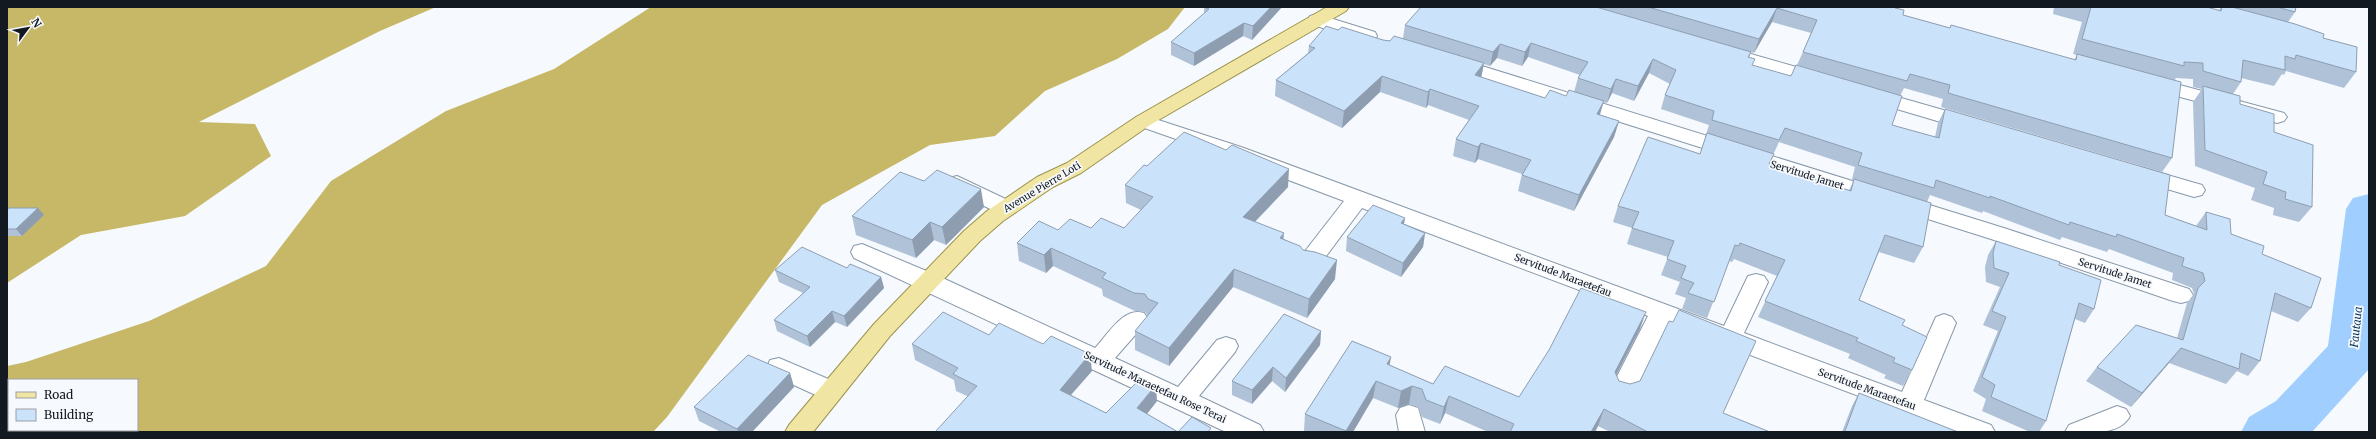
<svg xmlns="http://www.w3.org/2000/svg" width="2376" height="439" viewBox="0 0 2376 439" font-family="Merriweather,serif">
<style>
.forest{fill:#c6b867;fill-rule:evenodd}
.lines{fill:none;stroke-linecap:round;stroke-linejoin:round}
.river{fill:#a0cefe;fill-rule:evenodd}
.minor-casing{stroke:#8899ab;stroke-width:2}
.major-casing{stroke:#9c934d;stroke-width:2}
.minor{fill:#fff;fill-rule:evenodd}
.major{fill:#f0e5a3;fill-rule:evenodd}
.wall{fill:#afc2d8;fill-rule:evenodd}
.shaded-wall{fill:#8e9eb0}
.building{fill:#cbe2fb;stroke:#8e9eb0}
.labels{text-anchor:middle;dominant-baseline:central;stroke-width:3.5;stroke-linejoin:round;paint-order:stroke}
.street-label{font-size:10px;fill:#131920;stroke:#f6f9fd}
.water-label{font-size:11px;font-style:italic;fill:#093459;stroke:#f6f9fd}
</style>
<rect width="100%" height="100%" fill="#f6f9fd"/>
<!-- forest -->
<g class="forest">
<polygon points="7,7 436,7 380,31 199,122 255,124 271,156 185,216 81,235 7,283"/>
<path d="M651,7h534l-17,22 -51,30 -72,32 -50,45 -65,9 -108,60 -155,212 -14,15h-646v-66l19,-4 123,-41 117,-55 65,-85 115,-70 108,-42zM9,380h128v50h-128z"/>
</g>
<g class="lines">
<!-- river -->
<polygon class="river" points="2369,194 2369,369 2312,432 2241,432 2249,417 2276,401 2328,346 2346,209 2353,198"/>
<defs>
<g id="minor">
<polygon points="1317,14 1375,32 1377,36 1375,40 1368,42 1310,24 1308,20 1310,16"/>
<polygon points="1726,47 1828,76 1831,80 1828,84 1821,86 1719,57 1717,53 1719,49"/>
<polygon points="1453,57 2007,229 2189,289 2193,295 2189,301 2181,303 2173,301 1991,239 1446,67 1443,63 1446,59"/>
<polygon points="2150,77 2284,113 2287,117 2284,121 2277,123 2143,87 2140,83 2143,79"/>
<polygon points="1870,89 1978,120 1981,125 1978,130 1971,131 1863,99 1860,95 1863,91"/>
<polygon points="1143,115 1244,148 1724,326 1748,276 1756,274 1764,276 1768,282 1744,333 1902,392 1936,317 1944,314 1952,317 1956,323 1924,400 1991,425 1995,432 1954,432 1668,324 1632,397 1623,400 1614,397 1610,390 1648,316 1362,208 1318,267 1310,269 1302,267 1299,261 1302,255 1344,201 1230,158 1136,125 1133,121 1136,117"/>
<polygon points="2140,167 2202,185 2205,190 2202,195 2194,197 2133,179 2129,174 2133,169"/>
<polygon points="957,176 1014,203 1017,208 1014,213 1006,215 998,213 949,188 946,183 949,178"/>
<path d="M862,244l74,31 159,73c13,-14 29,-42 49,-35l4,6 -4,6 -29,33 63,29 39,-47 9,-3 9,3 3,6 -3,6 -36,44 61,29 4,7h-38l-372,-174 -3,-6 3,-6z"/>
<polygon points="779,358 840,384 844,391 840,398 831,401 822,398 770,374 767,367 770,360"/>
<polygon points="1409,405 1418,408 1425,432 1399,432 1396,415 1400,408"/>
<path d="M2117,406l9,3 4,7c-11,21 -45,16 -65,16l4,-7z"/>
</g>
<polygon id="major" points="1327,7 1349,7 1346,11 1150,125 1081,173 1053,187 1003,221 980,241 890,336 813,432 785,432 789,425 874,324 964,231 987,211 1037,177 1067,163 1136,117"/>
</defs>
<!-- minor casing -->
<use href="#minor" class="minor-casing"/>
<!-- major casing -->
<use href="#major" class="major-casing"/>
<!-- minor -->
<use href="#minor" class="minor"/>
<!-- major -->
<use href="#major" class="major"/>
</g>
<!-- wall -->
<g class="wall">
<polygon points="1204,7 1282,7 1252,40 1243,36 1194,66 1171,55 1171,42 1204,14"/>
<polygon points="1596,7 1895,7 1895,8 1903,15 1950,28 1951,25 2074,60 2077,55 2073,54 2082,22 2053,14 2054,7 2207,7 2219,10 2221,7 2296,7 2295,12 2288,22 2323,38 2356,72 2344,88 2286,71 2284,75 2282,74 2274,86 2241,78 2241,82 2233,94 2240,104 2274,132 2312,207 2299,222 2273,215 2274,208 2251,200 2255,188 2195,166 2193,102 2202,89 2193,87 2193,79 2176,78 2175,80 2172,158 2162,172 1941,107 1943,99 1904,88 1900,96 1797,65 1803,52 1811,33 1772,22 1754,53"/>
<path d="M1405,25l346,27 -2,6 3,7 140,60 43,12 3,-14 7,-14 220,106 31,11 10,-14 25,22 31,20 49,54 -13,14 -27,-11 -11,50 -12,15 -11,-5 -11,13 -57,-21 -38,44 -45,-26 11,-14 80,-29 10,-35 7,-9 -2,-6 -20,-8 1,-7 -64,-24 -2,3 -45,-15 -2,3 -77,-29 -1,2 -52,-18 -3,7 -4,45 -9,16 -35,-11 -20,48 43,25 10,45 -9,16 -19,-8 2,-3 -38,-17 2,-4 -92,-37 19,-41 -43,-17 -2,3 -3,-1 -22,57 -25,-9 4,-11 -11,-4 5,-12 -19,-7 7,-18 -41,-13 5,-16 -19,-6 5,-16 82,-52 9,-29 -48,-16 4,-14 5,-11 -21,-11 -15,28 -22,-8 -5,10 -4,-1 -3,13 19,6 -5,16 -40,74 -56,-20 4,-17 -44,-15 -3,4 -22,-7 3,-17 13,-19 -41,-15 -2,3 -46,-16 -38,36 -67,-32 1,-16 32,-27 1,-7 29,-16 45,10 7,1 13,-3zM1528,57l52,18 -2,3 -4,14 -8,4 -21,2 -64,-21 3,-13 6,2 7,-8 25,8zM1779,142l76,25 -3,12 2,1 -5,10 -80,-26z"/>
<polygon points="1147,166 1288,187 1255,222 1303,250 1335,279 1307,318 1233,287 1169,366 1135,350 1135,331 1148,316 1145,312 1135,311 1103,296 1102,289 1053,266 1046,273 1019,261 1017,243 1058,230 1124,228 1141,210 1126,203 1125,185"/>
<polygon points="924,181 984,207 946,245 934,240 916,258 856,235 852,216"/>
<polygon points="7,209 44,215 22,236 7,236"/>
<polygon points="1405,218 1404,225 1425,233 1423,247 1401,277 1346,251 1347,237"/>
<polygon points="1996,241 2059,265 2094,309 2085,323 2075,319 2046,421 2039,432 2030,432 1982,411 1986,399 1973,391 1998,331 1983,325 2000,287 1986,282 1985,267 1988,255"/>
<polygon points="847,268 881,277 884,288 847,327 835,322 810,347 777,331 774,320 803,293 779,282 775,270"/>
<polygon points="1640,329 1616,375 1619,381 1723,413 1770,432 1610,432 1598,426 1595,432 1488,432 1445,413 1440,424 1422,417 1418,407 1409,404 1398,408 1373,398 1353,432 1305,432 1304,431 1305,414 1389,365 1433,384 1519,397"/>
<polygon points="1321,331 1320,345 1285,392 1272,381 1252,404 1232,395 1232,381"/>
<polygon points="989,335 1092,371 1071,395 1106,413 1157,401 1147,414 1178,432 967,396 956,391 954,380 915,360 912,344"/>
<polygon points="790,373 794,387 752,432 721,432 699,421 694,407"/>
<polygon points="1859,393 1958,432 1842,432 1852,406"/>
</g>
<!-- shaded-wall -->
<g class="shaded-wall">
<polygon points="1271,7 1282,7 1252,40 1253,26"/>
<polygon points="1777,8 1772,22 1754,53 1759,39"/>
<polygon points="1244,23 1243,36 1194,66 1194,53"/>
<polygon points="1531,43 1528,57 1522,66 1525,52"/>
<polygon points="1500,44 1497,58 1490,66 1493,52"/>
<polygon points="1653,59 1649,73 1634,101 1638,86"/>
<polygon points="1484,63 1481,79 1475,75"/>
<polygon points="1382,76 1380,92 1342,128 1344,111"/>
<polygon points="1616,79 1612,93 1607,103 1611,89"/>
<polygon points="1430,89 1428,105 1426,108 1428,92"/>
<polygon points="1604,101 1599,117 1597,114"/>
<polygon points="1619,121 1614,137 1574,211 1579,195"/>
<polygon points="1481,143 1478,159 1475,163 1478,147"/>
<polygon points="1289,169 1288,187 1242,235 1243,217"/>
<polygon points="981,189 984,207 946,245 942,227"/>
<polygon points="38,208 44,215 22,236 16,229"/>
<polygon points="1405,218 1402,232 1401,223"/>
<polygon points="930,222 934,240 916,258 912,240"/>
<polygon points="1284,233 1282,251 1280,238"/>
<polygon points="1425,233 1423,247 1401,277 1403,263"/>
<polygon points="1051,248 1053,266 1046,273 1044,255"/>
<polygon points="1337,260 1335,279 1307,318 1309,299"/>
<polygon points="1234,269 1233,287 1169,366 1169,348"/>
<polygon points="881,277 884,288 847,327 844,316"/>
<polygon points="832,311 835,322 810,347 807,336"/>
<polygon points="1646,312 1640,329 1609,389 1615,372"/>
<polygon points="1321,331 1320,345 1285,392 1286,378"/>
<polygon points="2181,348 2169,363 2131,407 2142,393"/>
<polygon points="1090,354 1092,371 1061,406 1060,390"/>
<polygon points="1391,357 1388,374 1387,364"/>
<polygon points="1273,367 1272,381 1252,404 1252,390"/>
<polygon points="790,373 794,387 752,432 738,432 737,429"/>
<polygon points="1376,381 1373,398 1353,432 1346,432 1346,431"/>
<polygon points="1156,385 1157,401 1138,425 1137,408"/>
<polygon points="1412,386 1409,404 1398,408 1401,391"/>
<polygon points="1449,396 1445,413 1440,424 1444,407"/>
<polygon points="1604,409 1598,426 1595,432 1591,432"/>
</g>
<!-- building -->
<g class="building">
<polygon points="1204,7 1271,7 1253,26 1244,23 1194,53 1171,42 1209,9"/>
<polygon points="1421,7 1596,7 1751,52 1748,57 1755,59 1752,65 1791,76 1796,65 1902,96 1892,125 1939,138 1945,109 2170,175 2165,215 2207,230 2206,212 2230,219 2231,234 2264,246 2262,254 2321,278 2311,308 2275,293 2260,361 2241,353 2239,369 2181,348 2142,393 2097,367 2136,325 2183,340 2198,288 2205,281 2203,273 2182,266 2184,258 2117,234 2116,237 2070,222 2069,225 1990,196 1990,198 1936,180 1934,188 1858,165 1862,153 1785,128 1779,140 1712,120 1714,111 1665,95 1676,70 1653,59 1638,86 1616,79 1611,89 1578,78 1588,62 1531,43 1525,52 1500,44 1493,52 1405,25"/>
<polygon points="1648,7 1895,7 1895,8 1904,10 1903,15 1950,28 1951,25 2076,60 2077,54 2181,82 2172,158 1948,93 1950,85 1910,74 1907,81 1803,52 1817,20 1777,8 1759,39"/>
<polygon points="2091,7 2207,7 2221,11 2222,7 2232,7 2295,24 2324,34 2323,38 2357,47 2356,72 2296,55 2295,59 2285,56 2285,70 2243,60 2241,82 2203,71 2203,63 2184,62 2184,66 2082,39"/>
<polygon points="2277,7 2296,7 2295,12"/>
<polygon points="1326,26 1338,30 1342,27 1383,40 1390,41 1394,36 1484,63 1475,75 1545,98 1550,90 1566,96 1569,90 1604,101 1597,114 1619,121 1579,195 1522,175 1531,160 1481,143 1478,147 1456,139 1479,106 1430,89 1428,92 1382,76 1344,111 1276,80 1315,48 1309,46"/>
<polygon points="2203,86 2240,96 2240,104 2274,114 2274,132 2313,145 2312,207 2285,199 2286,192 2263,184 2267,172 2205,150"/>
<polygon points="1184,132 1226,150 1232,145 1289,169 1243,217 1284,233 1280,238 1300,246 1303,250 1315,252 1337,260 1309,299 1234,269 1169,348 1135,331 1158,303 1148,299 1145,294 1134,293 1102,278 1106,273 1051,248 1044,255 1017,243 1039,221 1058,230 1070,219 1091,228 1101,218 1124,228 1153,197 1125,185 1144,165 1147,166"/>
<polygon points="1707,133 1774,154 1769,164 1851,191 1854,179 1931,203 1923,247 1885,235 1859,300 1905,320 1902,325 1927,337 1912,370 1893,362 1895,358 1856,341 1858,338 1765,301 1785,260 1740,243 1739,246 1735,245 1714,302 1688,293 1694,283 1681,278 1686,266 1667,259 1674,241 1632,228 1639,212 1618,206 1648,137 1700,154"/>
<polygon points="937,170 981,189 942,227 930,222 912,240 852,216 900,172 924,181"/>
<polygon points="1373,205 1405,218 1401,223 1425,233 1403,263 1347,237"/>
<polygon points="9,208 38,208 16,229 7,229 7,209"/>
<polygon points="1996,241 2060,262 2059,265 2101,280 2094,309 2079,303 2046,421 1991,397 1995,385 1982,377 2006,317 1992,311 2009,273 1994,268 1993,253"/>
<polygon points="802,247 847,268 850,264 881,277 844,316 832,311 807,336 774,320 810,287 775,270"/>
<polygon points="1581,288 1646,312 1615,372 1619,381 1630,384 1640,381 1669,321 1673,322 1679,310 1756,341 1723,413 1770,432 1648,432 1604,409 1591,432 1510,432 1514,424 1449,396 1444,407 1426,400 1422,389 1412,386 1401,391 1376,381 1346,431 1305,414 1352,341 1391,357 1387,364 1433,384 1445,366 1519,397 1549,350"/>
<polygon points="943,312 989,335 999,323 1043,344 1051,336 1090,354 1060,390 1106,413 1141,378 1156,385 1137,408 1178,432 935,432 977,386 953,374 958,368 912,344"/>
<polygon points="1284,314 1321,331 1286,378 1273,367 1252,390 1232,381"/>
<polygon points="748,355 790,373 737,429 694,407"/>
<polygon points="1859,393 1958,432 1848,432 1845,431"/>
<polygon points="1192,417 1211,428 1208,432 1178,432"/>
</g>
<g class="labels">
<!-- street labels -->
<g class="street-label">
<text transform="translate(1807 175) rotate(17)">Servitude Jamet</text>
<text transform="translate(1042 187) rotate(-31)">Avenue Pierre Loti</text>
<text transform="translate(2115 273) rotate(18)">Servitude Jamet</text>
<text transform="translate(1563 275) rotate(21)">Servitude Maraetefau</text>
<text transform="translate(1155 387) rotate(25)">Servitude Maraetefau Rose Terai</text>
<text transform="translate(1867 389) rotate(20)">Servitude Maraetefau</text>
</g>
<!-- water labels -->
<g class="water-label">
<text transform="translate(2356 327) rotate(-84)">Fautaua</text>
</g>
</g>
<!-- border -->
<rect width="2376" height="439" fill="none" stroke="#131920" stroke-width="16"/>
<!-- legend -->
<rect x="8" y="379" width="130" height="52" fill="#f6f9fd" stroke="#9b9fa5"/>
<rect x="16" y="392" width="20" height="6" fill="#f0e5a3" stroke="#9b9fa5"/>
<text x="44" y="399" font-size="12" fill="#131920">Road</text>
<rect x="16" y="409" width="20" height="12" fill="#cbe2fb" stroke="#9b9fa5"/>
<text x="44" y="419" font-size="12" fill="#131920">Building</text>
<!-- north arrow -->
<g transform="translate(28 28) rotate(58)" stroke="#f6f9fd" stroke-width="3" paint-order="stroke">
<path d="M0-3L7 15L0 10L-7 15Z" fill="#131920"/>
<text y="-6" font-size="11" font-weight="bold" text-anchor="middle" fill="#131920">N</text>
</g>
</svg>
